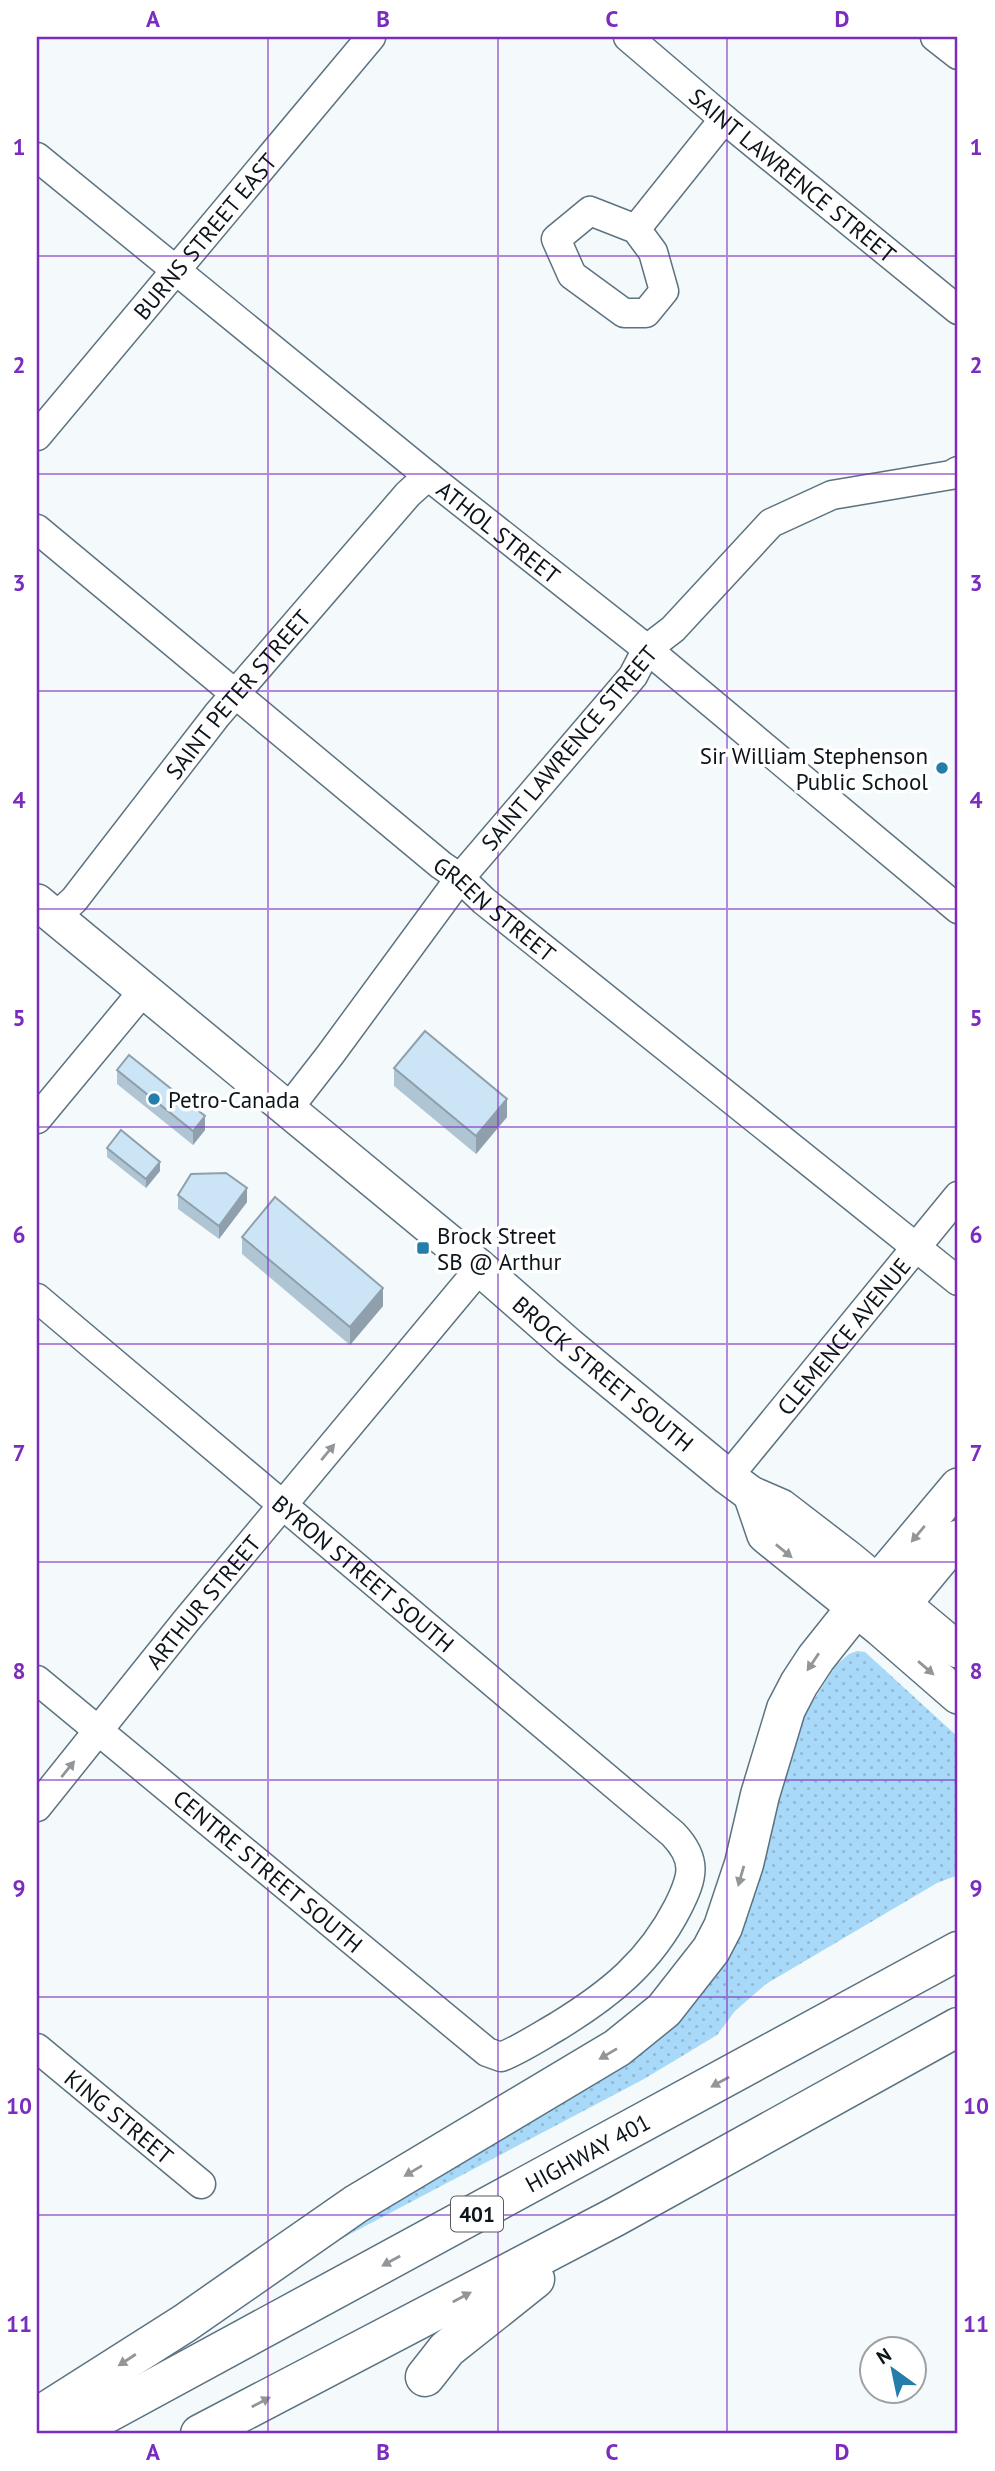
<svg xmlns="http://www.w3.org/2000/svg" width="995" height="2471" viewBox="0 0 995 2471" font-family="'PT Sans',sans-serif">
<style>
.grass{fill:url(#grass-dots)}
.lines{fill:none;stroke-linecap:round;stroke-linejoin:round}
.minor-casing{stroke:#5c7381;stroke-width:31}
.major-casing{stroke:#5c7381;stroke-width:38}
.highway-casing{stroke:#5c7381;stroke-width:41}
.minor{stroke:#fff;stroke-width:28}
.major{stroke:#fff;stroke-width:35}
.highway{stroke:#fff;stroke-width:38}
.wall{fill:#afc5d4}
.shaded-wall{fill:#8fa0ac}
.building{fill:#cce5f6;stroke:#8fa0ac;stroke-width:2}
.oneway{fill:#929698}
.grid{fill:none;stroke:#7b2cbf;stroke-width:2;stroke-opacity:0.55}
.poi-dot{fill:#247dab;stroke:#fff;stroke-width:2.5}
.labels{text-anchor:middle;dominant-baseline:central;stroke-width:7;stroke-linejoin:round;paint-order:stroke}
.shield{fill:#fff;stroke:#555b5f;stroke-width:2}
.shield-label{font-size:21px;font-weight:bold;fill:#0c151b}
.street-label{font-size:23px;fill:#0c151b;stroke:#fff}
.poi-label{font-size:23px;fill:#0c151b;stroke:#fff;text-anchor:start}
.neatline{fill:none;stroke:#7b2cbf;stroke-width:2.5}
.grid-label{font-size:23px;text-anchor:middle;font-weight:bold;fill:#7b2cbf}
</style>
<defs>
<pattern id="grass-dots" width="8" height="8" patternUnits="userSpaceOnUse" patternTransform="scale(1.75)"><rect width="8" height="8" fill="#a9d9f8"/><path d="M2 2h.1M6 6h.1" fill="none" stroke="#90b9d4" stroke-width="1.8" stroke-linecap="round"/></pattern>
</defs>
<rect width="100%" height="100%" fill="#f4f9fc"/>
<!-- grass -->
<polygon class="grass" points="857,1651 865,1652 958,1737 958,1875 937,1883 766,1984 735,2011 717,2035 644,2079 297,2262 643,2050 761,1865 803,1717 836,1665 849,1654"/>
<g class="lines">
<defs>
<g id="minor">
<path id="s1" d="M628,37l96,82 234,191"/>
<polyline points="935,37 958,55"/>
<path id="s2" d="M37,157l391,319 219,173 311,260"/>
<polygon points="590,211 636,229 653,252 664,291 646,313 624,313 572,275 556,239"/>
<polyline points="636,229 724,119"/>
<path id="s3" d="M37,436l334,-399"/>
<path id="s4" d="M37,529l404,336 19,13 24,23 474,380"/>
<path id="s5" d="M54,918l20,-18 143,-185 191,-221 20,-18"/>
<polyline points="288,1109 330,1055 460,878 633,676 647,649 673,629 771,523 832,495 951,475 958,471"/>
<polyline points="37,1119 144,990"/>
<path id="s6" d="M37,1298l636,536c25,26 20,43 5,73 -28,55 -68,87 -120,119 -19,11 -37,23 -57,31l-14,-5 -450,-372"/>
<path id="s7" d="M728,1477l230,-281"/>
<path id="s8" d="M37,1807l149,-186 294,-353"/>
<path id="s9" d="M37,2048l164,136"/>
</g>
<g id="major">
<path id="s10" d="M37,902l443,366 89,78 159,131 23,17 30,13 69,53 108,90"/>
<polyline points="751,1494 765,1535 881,1629 958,1696"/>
<polyline points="864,1598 958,1486"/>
<polyline points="889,1621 958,1538"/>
</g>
<g id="highway">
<polyline points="425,2377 447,2349 535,2279"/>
<polyline points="37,2417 185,2323 356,2204 617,2048 664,2010 711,1950 723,1927 744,1864 760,1795 786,1709 799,1684 816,1658 855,1609"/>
<path id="s11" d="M69,2434l889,-483"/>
<polyline points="200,2434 615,2217 958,2027"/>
</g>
</defs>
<!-- minor casing -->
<use href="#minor" class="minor-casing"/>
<!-- major casing -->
<use href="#major" class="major-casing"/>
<!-- highway casing -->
<use href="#highway" class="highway-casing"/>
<!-- minor -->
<use href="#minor" class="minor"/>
<!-- major -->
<use href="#major" class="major"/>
<!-- highway -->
<use href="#highway" class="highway"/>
</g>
<!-- wall -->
<g class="wall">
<polygon points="394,1068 507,1117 476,1154 394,1086"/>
<polygon points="117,1070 205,1130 193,1145 117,1084"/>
<polygon points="107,1148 160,1171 146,1188 107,1157"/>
<polygon points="178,1195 247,1202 219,1239 178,1209"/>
<polygon points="242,1237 383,1306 350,1345 242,1254"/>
</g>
<!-- shaded-wall -->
<g class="shaded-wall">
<polygon points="507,1099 507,1117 476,1154 476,1136"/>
<polygon points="205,1116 205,1130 193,1145 193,1131"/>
<polygon points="160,1162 160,1171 146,1188 146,1179"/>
<polygon points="247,1188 247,1202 219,1239 219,1226"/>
<polygon points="383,1288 383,1306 350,1345 350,1327"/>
</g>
<!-- building -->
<g class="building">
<polygon points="425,1031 507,1099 476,1136 394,1068"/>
<polygon points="129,1055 205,1116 193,1131 117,1070"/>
<polygon points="121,1130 160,1162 146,1179 107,1148"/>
<polygon points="226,1173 247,1188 219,1226 178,1195 191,1174"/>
<polygon points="275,1197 383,1288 350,1327 242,1237"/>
</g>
<!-- one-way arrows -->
<defs><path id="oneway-solid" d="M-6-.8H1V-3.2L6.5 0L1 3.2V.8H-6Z" transform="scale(1.75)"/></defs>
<g class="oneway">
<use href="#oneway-solid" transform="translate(328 1452) rotate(-50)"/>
<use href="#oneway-solid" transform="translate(918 1534) rotate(130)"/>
<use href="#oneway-solid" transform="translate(784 1551) rotate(39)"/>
<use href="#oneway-solid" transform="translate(813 1662) rotate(124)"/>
<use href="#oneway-solid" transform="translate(926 1668) rotate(41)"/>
<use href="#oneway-solid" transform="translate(68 1769) rotate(-51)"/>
<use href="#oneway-solid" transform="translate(741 1876) rotate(106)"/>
<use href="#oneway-solid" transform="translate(608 2054) rotate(149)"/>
<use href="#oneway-solid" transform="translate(720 2082) rotate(151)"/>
<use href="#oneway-solid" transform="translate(413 2171) rotate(149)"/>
<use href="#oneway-solid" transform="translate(391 2261) rotate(151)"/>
<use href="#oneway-solid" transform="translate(462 2297) rotate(-28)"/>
<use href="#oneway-solid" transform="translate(127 2360) rotate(147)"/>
<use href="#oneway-solid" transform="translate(261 2402) rotate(-28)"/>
</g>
<!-- grid -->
<path class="grid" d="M268,37v2397M498,37v2397M727,37v2397M37,256h921M37,474h921M37,691h921M37,909h921M37,1127h921M37,1344h921M37,1562h921M37,1780h921M37,1997h921M37,2215h921"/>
<!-- markers -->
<g class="poi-dot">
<circle cx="942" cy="768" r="7"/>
<circle cx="154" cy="1099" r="7"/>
<rect x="416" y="1241" width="14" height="14" rx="3.5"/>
</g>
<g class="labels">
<!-- shield labels -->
<rect class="shield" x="451" y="2196.5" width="52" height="35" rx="5"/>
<g class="shield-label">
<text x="477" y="2214">401</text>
</g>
<!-- street labels -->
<g class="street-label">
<text stroke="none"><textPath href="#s1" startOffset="215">SAINT LAWRENCE STREET</textPath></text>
<text stroke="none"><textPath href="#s3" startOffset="261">BURNS STREET EAST</textPath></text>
<text stroke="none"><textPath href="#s2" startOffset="595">ATHOL STREET</textPath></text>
<text stroke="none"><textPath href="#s5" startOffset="290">SAINT PETER STREET</textPath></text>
<text transform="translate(569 748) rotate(-50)">SAINT LAWRENCE STREET</text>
<text stroke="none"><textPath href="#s4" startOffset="595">GREEN STREET</textPath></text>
<text stroke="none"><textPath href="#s7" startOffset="182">CLEMENCE AVENUE</textPath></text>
<text stroke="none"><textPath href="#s10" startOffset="737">BROCK STREET SOUTH</textPath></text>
<text stroke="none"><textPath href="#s6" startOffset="427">BYRON STREET SOUTH</textPath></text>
<text stroke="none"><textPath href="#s8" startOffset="264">ARTHUR STREET</textPath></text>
<text transform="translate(268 1871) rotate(40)">CENTRE STREET SOUTH</text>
<text stroke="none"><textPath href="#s9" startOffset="107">KING STREET</textPath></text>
<text stroke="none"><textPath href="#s11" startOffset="590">HIGHWAY 401</textPath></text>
</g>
<!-- poi labels -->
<g class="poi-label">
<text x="928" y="755" text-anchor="end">Sir William Stephenson<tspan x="928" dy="26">Public School</tspan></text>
<text x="168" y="1099">Petro-Canada</text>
<text x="437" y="1235">Brock Street<tspan x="437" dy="26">SB @ Arthur</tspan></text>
</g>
</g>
<!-- border -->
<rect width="995" height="2471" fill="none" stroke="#ffffff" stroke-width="77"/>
<!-- north arrow -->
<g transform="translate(893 2370) rotate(327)"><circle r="33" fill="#ffffff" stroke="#9ea1a4" stroke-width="2"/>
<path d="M0-5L12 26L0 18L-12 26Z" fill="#247dab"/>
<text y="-10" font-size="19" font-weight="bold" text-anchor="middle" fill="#0c151b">N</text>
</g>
<rect x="38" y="38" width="918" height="2394" class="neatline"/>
<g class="grid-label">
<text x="153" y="27">A</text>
<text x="383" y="27">B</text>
<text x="612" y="27">C</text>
<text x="842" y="27">D</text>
<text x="19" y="155">1</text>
<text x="976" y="155">1</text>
<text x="19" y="373">2</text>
<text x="976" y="373">2</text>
<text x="19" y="591">3</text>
<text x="976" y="591">3</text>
<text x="19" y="808">4</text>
<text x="976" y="808">4</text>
<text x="19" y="1026">5</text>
<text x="976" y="1026">5</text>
<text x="19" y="1243">6</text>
<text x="976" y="1243">6</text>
<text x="19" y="1461">7</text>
<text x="976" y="1461">7</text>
<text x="19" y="1679">8</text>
<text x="976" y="1679">8</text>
<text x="19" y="1896">9</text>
<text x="976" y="1896">9</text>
<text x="19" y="2114">10</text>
<text x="976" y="2114">10</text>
<text x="19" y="2332">11</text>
<text x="976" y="2332">11</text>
<text x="153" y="2460">A</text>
<text x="383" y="2460">B</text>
<text x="612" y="2460">C</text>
<text x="842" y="2460">D</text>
</g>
</svg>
